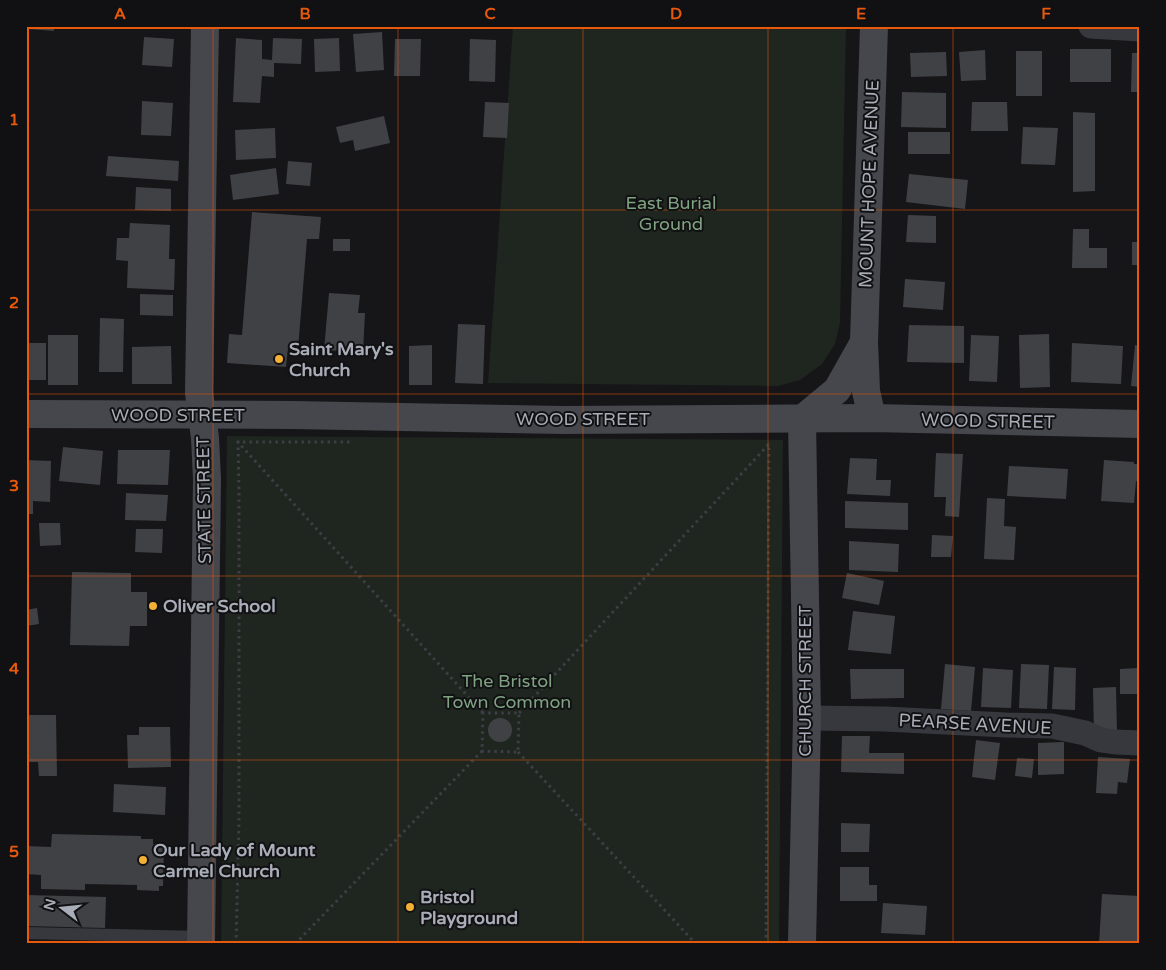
<svg xmlns="http://www.w3.org/2000/svg" width="1166" height="970" viewBox="0 0 1166 970" font-family="'Varela Round',sans-serif">
<style>
.green{fill:#1e261f}
.building{fill:#404145}
.lines{fill:none;stroke-linecap:round;stroke-linejoin:round}
.path{stroke:#3d3f44;stroke-width:3;stroke-dasharray:2.5 4;stroke-linecap:butt}
.lane{stroke:#37383d;stroke-width:12}
.street{stroke:#37383d;stroke-width:25}
.secondary{stroke:#45474d;stroke-width:28}
.grid{fill:none;stroke:#e8590c;stroke-width:1;stroke-opacity:0.55}
.poi-dot{fill:#f2b134;stroke:#111113;stroke-width:2}
.labels{text-anchor:middle;dominant-baseline:central;stroke-width:4;stroke-linejoin:round;paint-order:stroke}
.street-label{font-size:18px;fill:#a8adb8;stroke:#111113}
.park-label{font-size:18px;fill:#7fa381;stroke:#111113}
.poi-label{font-size:18px;font-weight:bold;fill:#a8adb8;stroke:#111113;text-anchor:start}
.neatline{fill:none;stroke:#e8590c;stroke-width:2}
.grid-label{font-size:16px;text-anchor:middle;font-weight:bold;fill:#e8590c}
</style>
<rect width="100%" height="100%" fill="#161618"/>
<!-- green -->
<g class="green">
<polygon points="513,26 846,26 840,323 835,344 822,364 800,380 778,386 488,383"/>
<polygon points="227,436 783,440 779,944 221,944"/>
</g>
<!-- building -->
<g class="building">
<polygon points="28,26 54,26 54,31 28,29"/>
<polygon points="382,32 384,70 356,72 353,34"/>
<polygon points="144,37 174,39 172,67 142,65"/>
<polygon points="236,38 262,40 262,59 272,60 273,38 302,39 301,64 274,63 274,77 262,76 260,103 233,102"/>
<polygon points="339,38 340,71 315,72 314,39"/>
<polygon points="395,39 421,39 420,76 394,76"/>
<polygon points="470,39 496,40 495,82 469,81"/>
<rect x="1070" y="49" width="41" height="33"/>
<polygon points="985,50 986,80 961,81 959,52"/>
<rect x="1016" y="51" width="26" height="45"/>
<polygon points="946,52 947,76 911,77 910,53"/>
<polygon points="1132,53 1140,53 1140,92 1131,92"/>
<polygon points="902,92 946,93 946,128 901,127"/>
<polygon points="142,101 173,103 171,136 141,135"/>
<polygon points="485,102 509,103 507,138 483,137"/>
<polygon points="972,102 1007,102 1008,131 971,131"/>
<polygon points="1073,112 1095,113 1095,191 1073,192"/>
<polygon points="384,116 390,143 355,151 353,140 340,143 336,127"/>
<polygon points="1023,127 1058,128 1055,165 1021,164"/>
<polygon points="275,128 276,158 236,160 235,130"/>
<rect x="908" y="132" width="42" height="22"/>
<polygon points="108,156 179,161 178,181 106,176"/>
<polygon points="288,161 312,163 310,186 286,184"/>
<polygon points="276,168 279,194 233,200 230,175"/>
<polygon points="909,174 968,180 965,209 906,202"/>
<polygon points="136,187 171,189 171,211 135,210"/>
<polygon points="252,212 321,217 319,239 307,239 298,349 288,348 286,367 227,363 229,334 242,335"/>
<polygon points="908,215 936,216 936,243 906,242"/>
<polygon points="130,223 170,225 169,259 175,259 174,290 127,288 128,261 116,260 117,238 129,238"/>
<polygon points="1073,229 1089,229 1089,248 1107,248 1107,268 1072,268"/>
<rect x="333" y="239" width="17" height="12"/>
<rect x="1132" y="242" width="8" height="23"/>
<polygon points="905,279 945,282 943,310 903,307"/>
<polygon points="329,293 360,295 358,313 365,313 363,352 324,350"/>
<polygon points="140,294 173,295 173,316 140,315"/>
<polygon points="100,318 124,319 123,372 99,372"/>
<polygon points="458,324 485,325 483,384 455,383"/>
<polygon points="909,325 964,326 964,363 907,362"/>
<polygon points="1049,334 1050,387 1020,388 1019,335"/>
<rect x="48" y="335" width="30" height="50"/>
<polygon points="971,335 999,336 997,382 969,381"/>
<polygon points="27,343 46,343 46,380 26,380"/>
<polygon points="1072,343 1123,346 1121,384 1071,382"/>
<polygon points="432,345 432,385 409,385 409,346"/>
<polygon points="1135,345 1140,346 1140,387 1131,386"/>
<polygon points="171,346 172,384 132,384 132,347"/>
<polygon points="63,447 103,451 100,485 59,481"/>
<polygon points="118,450 170,450 168,485 117,484"/>
<polygon points="936,453 963,454 959,517 945,516 946,497 934,497"/>
<polygon points="850,458 877,459 876,480 891,480 890,496 847,494"/>
<polygon points="26,460 51,461 50,502 33,501 33,514 26,514"/>
<polygon points="1104,460 1134,462 1134,464 1140,464 1140,482 1136,481 1134,503 1101,501"/>
<polygon points="1009,466 1068,469 1066,499 1007,496"/>
<polygon points="126,493 168,495 166,521 125,520"/>
<polygon points="987,498 1005,499 1004,526 1016,527 1014,560 984,559"/>
<polygon points="845,501 908,503 908,530 845,528"/>
<polygon points="39,523 60,523 61,545 40,546"/>
<polygon points="136,529 163,529 162,553 135,552"/>
<polygon points="932,535 953,536 951,557 931,557"/>
<polygon points="849,541 899,544 898,572 849,570"/>
<polygon points="72,572 131,573 131,592 147,592 147,626 130,626 129,646 70,645"/>
<polygon points="847,573 884,581 879,605 842,598"/>
<polygon points="37,608 39,624 26,626 26,610"/>
<polygon points="853,611 895,616 891,654 848,650"/>
<polygon points="945,664 975,667 971,711 941,709"/>
<polygon points="1021,664 1049,665 1047,709 1019,708"/>
<polygon points="1054,667 1076,668 1075,710 1052,709"/>
<polygon points="983,668 1013,670 1011,708 981,707"/>
<polygon points="1137,668 1137,694 1120,694 1120,669"/>
<polygon points="850,669 904,669 904,698 851,699"/>
<polygon points="1116,687 1117,733 1094,734 1093,688"/>
<polygon points="29,715 56,715 57,776 39,776 38,762 29,762"/>
<circle cx="500" cy="730" r="12"/>
<polygon points="139,727 170,727 171,767 128,768 127,735 139,735"/>
<polygon points="842,736 870,736 869,753 904,753 904,774 841,772"/>
<polygon points="976,740 1000,743 995,780 972,777"/>
<polygon points="1064,742 1064,774 1038,775 1038,743"/>
<polygon points="1098,757 1130,759 1127,783 1118,782 1117,794 1096,793"/>
<polygon points="1017,758 1034,759 1032,778 1015,776"/>
<polygon points="114,784 166,787 165,815 113,812"/>
<polygon points="841,823 870,824 869,852 841,852"/>
<polygon points="52,834 141,836 141,839 153,839 153,844 164,845 163,886 159,886 159,891 137,890 137,885 85,884 85,890 41,889 41,875 26,874 26,846 51,847"/>
<polygon points="840,867 869,867 869,885 877,885 877,901 840,901"/>
<polygon points="1102,894 1140,896 1140,944 1099,944"/>
<polygon points="26,895 106,897 105,928 26,926"/>
<polygon points="883,903 927,906 925,935 881,933"/>
</g>
<g class="lines">
<!-- path -->
<g class="path">
<polyline points="237,441 483,713"/>
<polyline points="519,713 770,443"/>
<polyline points="518,752 696,944"/>
<polyline points="236,944 239,822 239,491 238,442 352,442"/>
<polyline points="295,944 482,751 483,713 519,713 518,752 482,751"/>
<polyline points="766,944 769,443"/>
</g>
<!-- lane -->
<polyline class="lane" points="26,933 201,937"/>
<!-- street -->
<g class="street">
<polyline points="1091,26 1140,29"/>
<polyline points="807,718 885,719 1006,725 1052,726 1085,733 1101,740 1115,742 1140,743"/>
</g>
<!-- secondary -->
<g class="secondary">
<polyline points="26,414 293,415 562,420 872,418 1140,424"/>
<polyline points="872,418 866,391 864,342 874,26"/>
<polyline points="201,944 207,479 205,438 199,393 205,26"/>
<polyline points="802,944 807,718 802,419 837,390 864,342"/>
</g>
</g>
<!-- grid -->
<path class="grid" d="M213,26v918M398,26v918M583,26v918M768,26v918M953,26v918M26,210h1114M26,394h1114M26,576h1114M26,760h1114"/>
<!-- markers -->
<g class="poi-dot">
<circle cx="279" cy="359" r="5"/>
<circle cx="153" cy="606" r="5"/>
<circle cx="143" cy="860" r="5"/>
<circle cx="410" cy="907" r="5"/>
</g>
<g class="labels">
<!-- street labels -->
<g class="street-label">
<text transform="translate(869 184) rotate(-88)">MOUNT HOPE AVENUE</text>
<text x="178" y="415">WOOD STREET</text>
<text x="583" y="419">WOOD STREET</text>
<text transform="translate(988 421) rotate(1)">WOOD STREET</text>
<text transform="translate(204 500) rotate(-91)">STATE STREET</text>
<text transform="translate(805 681) rotate(-90)">CHURCH STREET</text>
<text transform="translate(975 724) rotate(3)">PEARSE AVENUE</text>
</g>
<!-- park labels -->
<g class="park-label">
<text x="671" y="203">East Burial<tspan x="671" dy="21">Ground</tspan></text>
<text x="507" y="681">The Bristol<tspan x="507" dy="21">Town Common</tspan></text>
</g>
<!-- poi labels -->
<g class="poi-label">
<text x="289" y="349">Saint Mary's<tspan x="289" dy="21">Church</tspan></text>
<text x="163" y="606">Oliver School</text>
<text x="153" y="850">Our Lady of Mount<tspan x="153" dy="21">Carmel Church</tspan></text>
<text x="420" y="897">Bristol<tspan x="420" dy="21">Playground</tspan></text>
</g>
</g>
<!-- border -->
<rect width="1166" height="970" fill="none" stroke="#111113" stroke-width="55"/>
<!-- north arrow -->
<g transform="translate(62 908) rotate(286)" stroke="#111113" stroke-width="4" paint-order="stroke">
<path d="M0-4L9 19L0 12L-9 19Z" fill="#a8adb8"/>
<text y="-8" font-size="14" font-weight="bold" text-anchor="middle" fill="#a8adb8">N</text>
</g>
<rect x="28" y="28" width="1110" height="914" class="neatline"/>
<g class="grid-label">
<text x="120" y="19">A</text>
<text x="305" y="19">B</text>
<text x="490" y="19">C</text>
<text x="676" y="19">D</text>
<text x="861" y="19">E</text>
<text x="1046" y="19">F</text>
<text x="14" y="125">1</text>
<text x="14" y="308">2</text>
<text x="14" y="491">3</text>
<text x="14" y="674">4</text>
<text x="14" y="857">5</text>
</g>
</svg>
